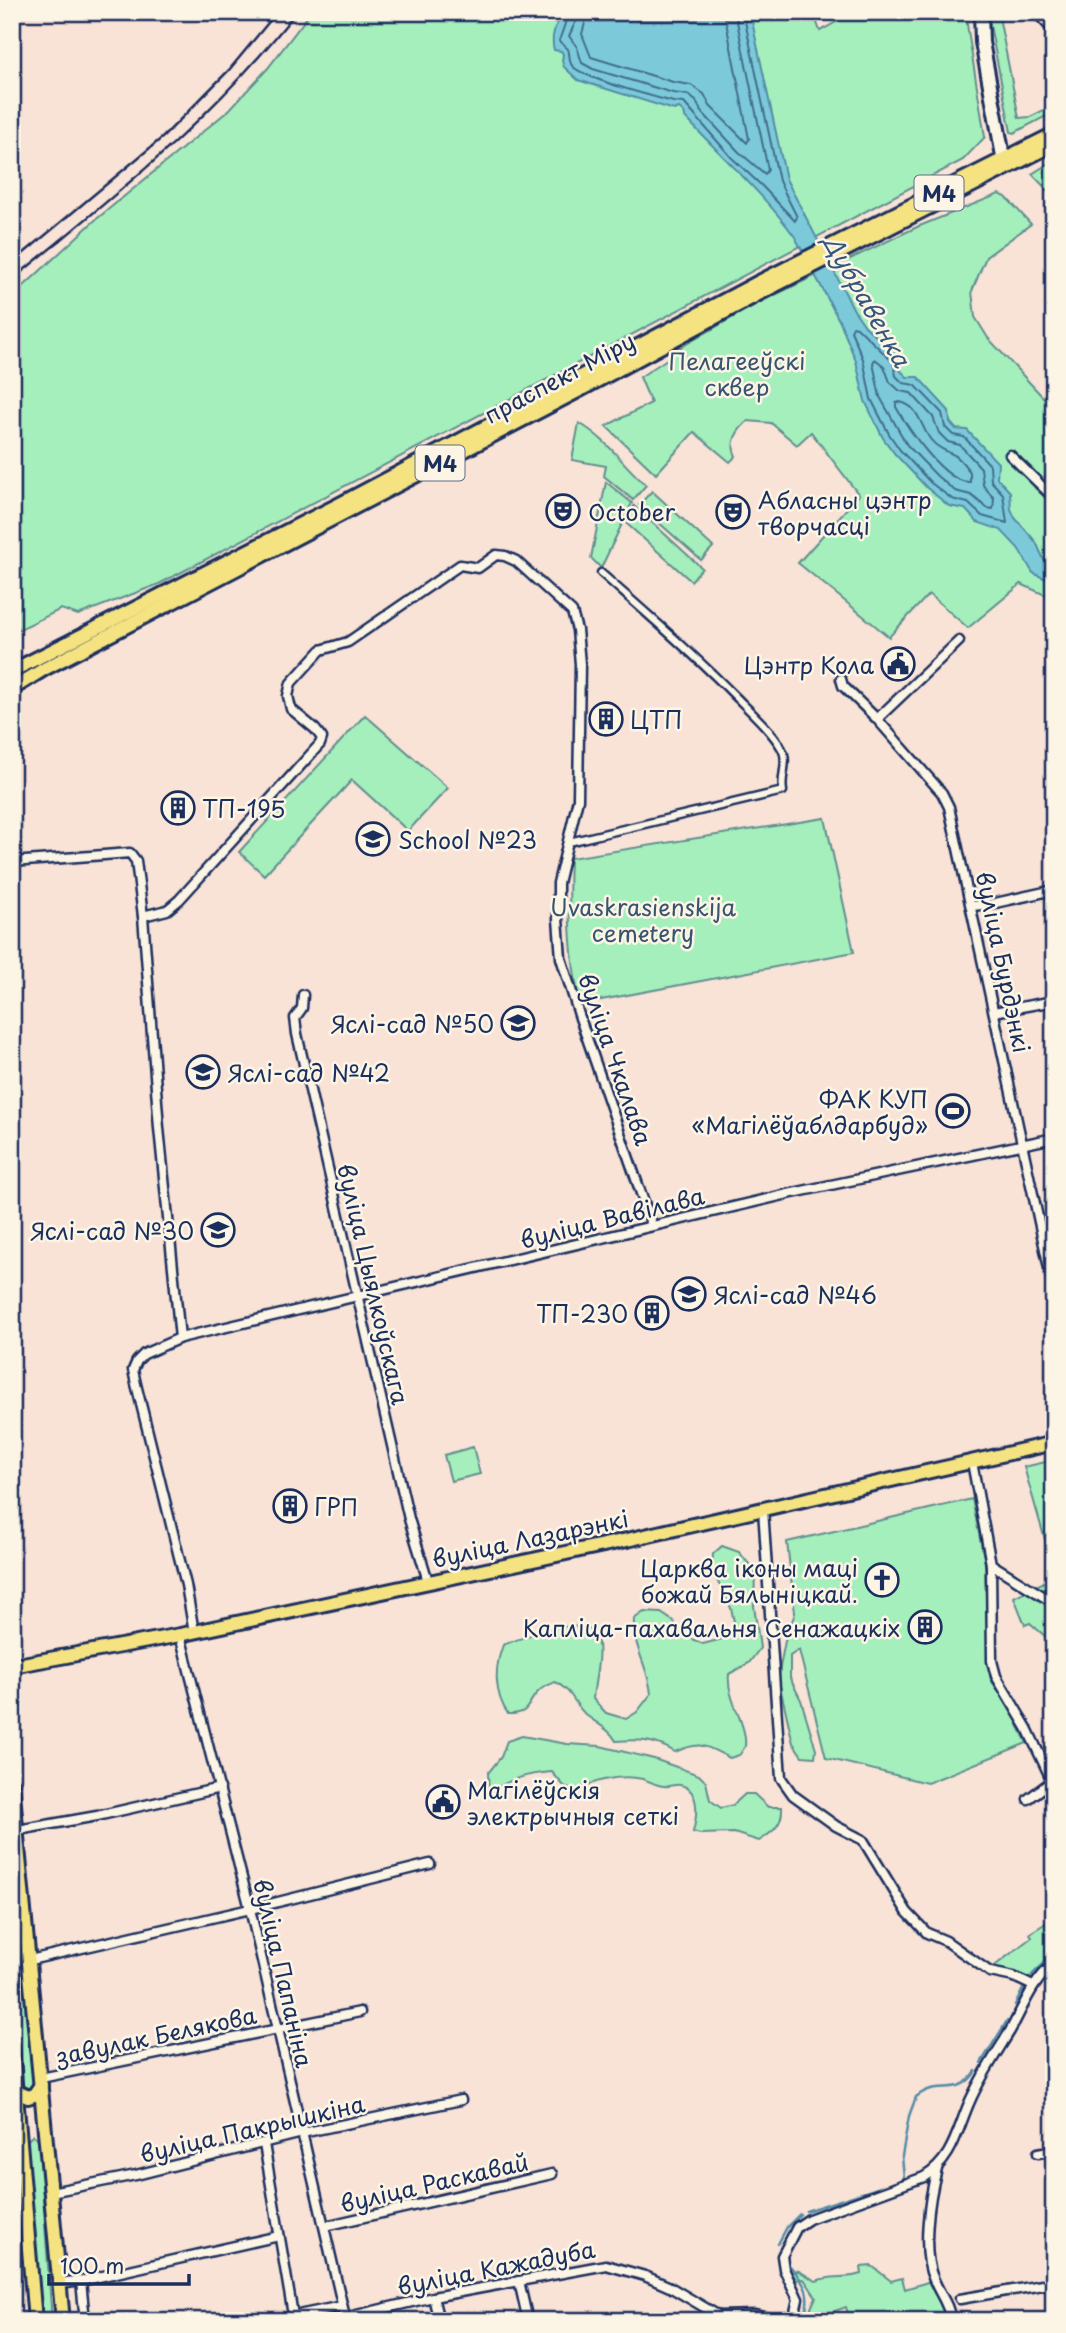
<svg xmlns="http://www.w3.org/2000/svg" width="1066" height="2333" viewBox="0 0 1066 2333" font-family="'Playpen Sans',sans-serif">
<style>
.green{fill:#a5efbd;stroke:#608f8e;stroke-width:2}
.water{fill:#7ccad9;stroke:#558ca8;stroke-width:2}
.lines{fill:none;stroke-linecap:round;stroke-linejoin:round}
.shore{stroke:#426d8f;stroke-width:2}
.stream{stroke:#558ca8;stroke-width:2.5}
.pedestrian-casing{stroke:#1b2f5e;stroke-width:11}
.minor-casing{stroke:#1b2f5e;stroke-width:13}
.secondary-casing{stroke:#1b2f5e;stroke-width:18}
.primary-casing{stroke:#1b2f5e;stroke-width:18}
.pedestrian{stroke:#fcf5e5;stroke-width:6}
.minor{stroke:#fcf5e5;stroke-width:8}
.secondary{stroke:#fcf5e5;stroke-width:12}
.primary{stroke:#f5e382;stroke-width:12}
.rail{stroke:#1b2f5e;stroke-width:2.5}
.labels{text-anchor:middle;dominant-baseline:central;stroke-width:5;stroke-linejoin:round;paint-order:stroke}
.shield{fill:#fcf5e5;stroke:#5e6a86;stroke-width:2}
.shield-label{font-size:21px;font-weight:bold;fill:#1b2f5e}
.park-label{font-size:23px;fill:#375571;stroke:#fcf5e5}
.street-label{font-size:23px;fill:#1b2f5e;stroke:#fcf5e5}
.poi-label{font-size:23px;fill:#1b2f5e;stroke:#fcf5e5;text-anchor:start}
.water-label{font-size:24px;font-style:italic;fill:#33567d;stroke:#fcf5e5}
</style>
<rect width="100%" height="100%" fill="#f9e2d6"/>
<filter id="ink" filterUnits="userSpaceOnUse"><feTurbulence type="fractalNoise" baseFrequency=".0143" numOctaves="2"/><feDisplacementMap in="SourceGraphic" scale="14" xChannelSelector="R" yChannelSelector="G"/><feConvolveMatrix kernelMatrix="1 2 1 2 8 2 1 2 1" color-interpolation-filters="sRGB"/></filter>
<g filter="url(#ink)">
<!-- green -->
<g class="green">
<polygon points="311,12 813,12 820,31 854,12 965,12 985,137 963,160 159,584 78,615 61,609 12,633 12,297 93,222 229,110 268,68"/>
<polygon points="991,12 998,12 1019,118 1030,117 1054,105 1054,112 1014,133 1011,132 988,15"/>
<polygon points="1054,160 1054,197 1032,174"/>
<path d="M999,194l7,3 25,27 -45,33 -14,34 3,26 13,21 66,71v57l-19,22 19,18v93l-33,-15 -53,44 -39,-34 -40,43 -91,-74 61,-68 -48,-63 -14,13 -26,-22 -23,-2c-11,9 -19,22 -12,35l-6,6 -36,-30 -38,42 -50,-48 45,-23 -11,-26 30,-20 1,-4 85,-49 161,-77z"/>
<path d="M579,423c28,16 44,42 67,62l-13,15 -29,-24 2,-10 -34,-6z"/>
<polygon points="606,482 632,503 601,568 591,558"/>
<polygon points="652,491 713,547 701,560 639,505"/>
<polygon points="634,506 702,568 691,581 627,524"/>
<polygon points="365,715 448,788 408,831 352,780 264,875 239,852"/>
<path d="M825,818l29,134 -274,52c-11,-49 -12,-97 -10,-146z"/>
<polygon points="473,1447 480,1474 451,1481 444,1455"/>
<polygon points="1054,1460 1054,1571 1024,1467"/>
<polygon points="972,1499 985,1563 988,1663 991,1680 1019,1721 1018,1725 1027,1743 927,1783 826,1758 799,1650 790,1656 790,1678 801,1700 816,1749 815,1757 802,1756 793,1743 778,1678 785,1641 795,1613 787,1542"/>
<path d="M722,1546l17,6 16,19 -1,35 6,42 -11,15 -20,11c-3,25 19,51 16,72 0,0 -5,9 -6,9l-9,3c-25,-12 -28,-18 -55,-6 -20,-12 -35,-13 -59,-11 -6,-12 -19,-17 -30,-26 -13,-12 -13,-24 -31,-33 -5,3 -13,5 -16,9 -14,13 -7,23 -31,23 -14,-21 -14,-46 -5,-69 30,-11 61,-25 92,-15 8,24 0,45 -2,69l13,14 20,6 11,-7 14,-18c-2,-26 -19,-48 -17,-75l10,-7 17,1 12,8 8,13 22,10 19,-5 13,-13 -4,-18 -19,-38 1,-16z"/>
<polygon points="1054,1577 1054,1644 1030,1623 1025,1625 1014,1597"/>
<path d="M522,1736l45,8 33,2 54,13 45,16 7,7 4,18 11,8 12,-3 12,-11h9l14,13h14c1,18 -9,25 -23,34l-25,-8 -34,1 -7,-2c4,-15 8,-43 -13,-47 -5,-1 -11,2 -16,1 -7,0 -14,-5 -21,-7 -24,-5 -47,1 -69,12l-10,-5 -12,-14c-24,2 -43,6 -63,22l-1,-21 13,-16 6,-16z"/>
<polygon points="12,1853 34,2082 34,2086 26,2089 20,2085 12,1994"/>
<polygon points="1054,1918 1054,1958 1037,1976 1027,1977 992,1968 1032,1937 1030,1933"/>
<polygon points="33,2135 39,2140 52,2321 42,2321 27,2141"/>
<path d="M872,2266l19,15 11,-3 3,11 26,-8 17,34 -1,6h-97l-4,-14 -14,5 -1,9h-27v-7l6,-4 6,-13 -12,-18 -7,1 -5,-7 5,-3 19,11c14,-6 31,-2 46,-7l-1,-7z"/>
</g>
<!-- water -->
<path class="water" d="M563,12h187l36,167 68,131 11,16 35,33 1,12 6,6h11l31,34 1,11 6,7 11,1 31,33 -1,15 13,14 1,17 4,9 21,24 8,18 10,8v15l-21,-10 -15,-25 -17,-18 -24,-8 -12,-13 -16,-3 -22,-18 -32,-34 -12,-16 -18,-37 -9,-40 -16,-39 -45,-85c-32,-44 -73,-80 -110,-120l-1,-5 -5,-4 -5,2 -96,-30 -14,-13 -2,-6 1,-7 -2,-3 -7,-1c-4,-15 2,-25 9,-38z"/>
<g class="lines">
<!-- shore -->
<g class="shore">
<path d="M569,12l-10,29 9,8c2,5 1,11 3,15 7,14 84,33 102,38l11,1 48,55 30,28 33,35 2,-4 -18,-36 -36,-169"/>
<polyline points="577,12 576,21 569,36 577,47 582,63 593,69 673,93 688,95 696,101 701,111 739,152 765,174 768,170 735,12"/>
<polyline points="588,12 582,34 591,57 673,82 691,85 704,94 710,106 747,143 749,139 724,12"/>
<polygon points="853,326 857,327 893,362 896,376 903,383 915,385 942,413 945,427 953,435 964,437 990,465 991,481 1003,494 1007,523 982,516 968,503 952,499 931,483 900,450 889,434 871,399 863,359 851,331"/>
<polygon points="875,359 884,366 890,382 900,391 911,393 933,417 939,433 948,442 960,445 981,468 983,485 994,498 993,509 987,508 971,495 955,491 937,476 907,445 880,397 873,363"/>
<path d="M900,402c20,4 20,25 31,38 7,9 14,10 23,15 6,3 12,12 16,17v10c-25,2 -63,-55 -74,-75v-4z"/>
</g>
<!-- stream -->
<g class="stream">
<polyline points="1032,1975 1054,1954"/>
<polyline points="1015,2005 1024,1987"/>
<polyline points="981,2063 1007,2021"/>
<path d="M892,2184l12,-6 -2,-22 7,-40 7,-19c24,-20 41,3 60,-26"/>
<polyline points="806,2211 884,2186"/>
<polyline points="778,2244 787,2227 800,2214"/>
<path d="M790,2266c17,19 22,30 13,55"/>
</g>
<defs>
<path id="pedestrian" d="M569,842l214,-51c-3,-14 6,-29 -1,-42 -10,-18 -32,-38 -47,-53 -42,-43 -89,-83 -134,-123"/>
<g id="minor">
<polyline points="1036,12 1054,31"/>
<polyline points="1010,455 1054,498"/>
<polyline points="841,679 843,686 877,719 942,793 949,807 1054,1291"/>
<polyline points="877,719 959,641"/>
<polyline points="12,862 130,853 136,861 143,916 159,1128 180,1338"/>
<polyline points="972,906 991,904 1054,890"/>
<polyline points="143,916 167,910 179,900 320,744 322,738 315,729 291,709 288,696 291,683 321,650 348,642 460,565 478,568 496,555 505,556 516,561 572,612 577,630 580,664 578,799 558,883 558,919 561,958 580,1018 652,1225"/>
<polyline points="303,995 302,1008 295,1018 297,1034 409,1519 428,1581"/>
<polyline points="994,1012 1054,1001"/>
<polyline points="972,1462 991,1564 992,1661 996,1676 1027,1728 1052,1781 1028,1799"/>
<polyline points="763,1509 781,1778 793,1795 836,1826 863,1840 907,1912 927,1933 946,1941 990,1972 1014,1977 1033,1986"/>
<polyline points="991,1564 1054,1603"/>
<polyline points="194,1632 186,1585 136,1384 133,1370 137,1361 144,1354 180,1338 788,1194 1054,1138"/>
<polyline points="180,1635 250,1909 346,2321"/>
<polyline points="18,1830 97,1816 220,1788"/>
<polyline points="30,1960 250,1909 430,1864"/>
<polyline points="41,2078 360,2012"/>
<polyline points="264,2144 294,2321"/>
<polyline points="1038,2153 1054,2150"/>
<path d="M937,2169c-8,29 -16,84 -3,111 6,15 15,24 17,41"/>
<polyline points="51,2192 136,2175 302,2133 461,2100"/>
<polyline points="325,2226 552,2174"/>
<polyline points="81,2281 85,2321"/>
<polyline points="519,2281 528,2321"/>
<polyline points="60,2284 81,2281 279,2236"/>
<polyline points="433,2297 439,2321"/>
<polyline points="960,2299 1054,2283"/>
<polyline points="293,2316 342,2306"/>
<polyline points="331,2321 433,2297 606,2265 645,2276 670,2287 719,2316 755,2315 783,2321"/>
<path d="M793,2321l5,-22 -14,-30 -2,-13 15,-29 12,-8 115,-42c29,-17 33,-47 46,-76 11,-25 26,-47 40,-70 13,-23 22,-50 44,-67"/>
</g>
<polyline id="secondary" points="981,12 982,42 1005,167"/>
<g id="primary">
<polyline points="12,671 340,504 759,282 1054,134"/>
<polyline points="12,689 44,669 578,391 764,291 1054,144"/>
<polyline points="12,1666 180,1635 627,1540 1054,1443"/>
<polyline points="12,1784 63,2321"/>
<polyline points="12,2047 35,2321"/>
<polyline points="17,2092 28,2097 34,2095 41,2085"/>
</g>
</defs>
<!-- pedestrian casing -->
<use href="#pedestrian" class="pedestrian-casing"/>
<!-- minor casing -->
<use href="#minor" class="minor-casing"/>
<!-- secondary casing -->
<use href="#secondary" class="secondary-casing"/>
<!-- primary casing -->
<use href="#primary" class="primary-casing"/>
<!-- pedestrian -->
<use href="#pedestrian" class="pedestrian"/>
<!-- minor -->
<use href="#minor" class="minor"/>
<!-- secondary -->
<use href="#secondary" class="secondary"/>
<!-- primary -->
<use href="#primary" class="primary"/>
<!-- rail -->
<g class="rail">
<polyline points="12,263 163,137 229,70 277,12"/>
<path d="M12,280c103,-85 201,-161 284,-268"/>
</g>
</g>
</g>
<!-- icons -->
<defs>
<symbol id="theatre-ring" viewBox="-11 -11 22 22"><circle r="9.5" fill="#fcf5e5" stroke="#1b2f5e" stroke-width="1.5"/><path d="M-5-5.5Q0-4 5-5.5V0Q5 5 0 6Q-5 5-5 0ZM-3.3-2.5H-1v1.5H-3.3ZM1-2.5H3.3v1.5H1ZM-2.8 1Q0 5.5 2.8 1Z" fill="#1b2f5e"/></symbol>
<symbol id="civic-ring" viewBox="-11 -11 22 22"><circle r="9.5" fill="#fcf5e5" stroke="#1b2f5e" stroke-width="1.5"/><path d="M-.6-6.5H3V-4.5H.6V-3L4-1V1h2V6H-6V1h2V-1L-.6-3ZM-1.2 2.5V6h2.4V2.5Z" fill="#1b2f5e"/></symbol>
<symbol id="building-ring" viewBox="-11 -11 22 22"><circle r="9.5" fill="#fcf5e5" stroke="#1b2f5e" stroke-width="1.5"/><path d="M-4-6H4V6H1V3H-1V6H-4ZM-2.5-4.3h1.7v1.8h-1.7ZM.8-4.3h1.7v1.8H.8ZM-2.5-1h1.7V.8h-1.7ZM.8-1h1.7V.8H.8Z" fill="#1b2f5e"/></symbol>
<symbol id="school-ring" viewBox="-11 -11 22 22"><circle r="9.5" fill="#fcf5e5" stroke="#1b2f5e" stroke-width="1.5"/><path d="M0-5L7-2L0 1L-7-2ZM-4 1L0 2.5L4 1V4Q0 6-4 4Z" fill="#1b2f5e"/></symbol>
<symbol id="stadium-ring" viewBox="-11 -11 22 22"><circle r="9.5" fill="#fcf5e5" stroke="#1b2f5e" stroke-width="1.5"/><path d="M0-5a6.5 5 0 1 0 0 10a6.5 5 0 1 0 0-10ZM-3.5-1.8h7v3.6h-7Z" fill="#1b2f5e"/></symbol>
<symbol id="church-ring" viewBox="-11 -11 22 22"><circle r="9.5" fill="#fcf5e5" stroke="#1b2f5e" stroke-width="1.5"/><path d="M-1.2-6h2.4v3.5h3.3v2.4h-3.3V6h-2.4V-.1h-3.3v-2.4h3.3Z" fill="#1b2f5e"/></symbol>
</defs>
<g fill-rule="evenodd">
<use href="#theatre-ring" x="544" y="492" width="38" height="38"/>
<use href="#theatre-ring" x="714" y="493" width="38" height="38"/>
<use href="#civic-ring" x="879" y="645" width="38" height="38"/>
<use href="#building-ring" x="587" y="700" width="38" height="38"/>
<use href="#building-ring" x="159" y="789" width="38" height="38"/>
<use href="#school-ring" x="354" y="820" width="38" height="38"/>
<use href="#school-ring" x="499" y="1004" width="38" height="38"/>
<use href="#school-ring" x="184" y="1053" width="38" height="38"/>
<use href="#stadium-ring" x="934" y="1092" width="38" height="38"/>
<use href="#school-ring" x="199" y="1211" width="38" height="38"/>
<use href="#school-ring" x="670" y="1275" width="38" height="38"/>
<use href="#building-ring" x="633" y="1294" width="38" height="38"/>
<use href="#building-ring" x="271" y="1487" width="38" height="38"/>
<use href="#church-ring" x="863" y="1561" width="38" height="38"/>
<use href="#building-ring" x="906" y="1608" width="38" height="38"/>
<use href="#civic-ring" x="424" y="1783" width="38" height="38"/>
</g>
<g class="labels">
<!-- shield labels -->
<g class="shield">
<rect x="914.5" y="175.5" width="49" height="35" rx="5"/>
<rect x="415.5" y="445.5" width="49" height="35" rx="5"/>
</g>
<g class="shield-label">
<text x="939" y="193">М4</text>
<text x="440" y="463">М4</text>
</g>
<!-- park labels -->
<g class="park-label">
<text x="737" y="360">Пелагееўскі<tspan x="737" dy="26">сквер</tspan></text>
<text x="643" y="906">Uvaskrasienskija<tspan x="643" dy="26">cemetery</tspan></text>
</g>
<!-- street labels -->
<g class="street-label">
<text transform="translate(559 377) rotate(-28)">праспект Міру</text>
<text transform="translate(1004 962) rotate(78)">вуліца Бурдэнкі</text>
<text transform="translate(616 1059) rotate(71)">вуліца Чкалава</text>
<text transform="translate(612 1217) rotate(-14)">вуліца Вавілава</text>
<text transform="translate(374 1284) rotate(77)">вуліца Цыялкоўскага</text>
<text transform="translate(530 1538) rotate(-12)">вуліца Лазарэнкі</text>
<text transform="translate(284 1973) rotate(77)">вуліца Папаніна</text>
<text transform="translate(156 2035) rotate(-12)">завулак Белякова</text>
<text transform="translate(252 2128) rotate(-13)">вуліца Пакрышкіна</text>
<text transform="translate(434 2182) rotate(-13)">вуліца Раскавай</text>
<text transform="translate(496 2267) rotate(-11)">вуліца Кажадуба</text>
</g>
<!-- poi labels -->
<g class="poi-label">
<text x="758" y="499">Абласны цэнтр<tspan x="758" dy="26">творчасці</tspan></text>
<text x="588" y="511">October</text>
<text x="874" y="664" text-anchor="end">Цэнтр Кола</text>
<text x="630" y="719">ЦТП</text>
<text x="202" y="808">ТП-195</text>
<text x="398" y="839">School №23</text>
<text x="494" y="1023" text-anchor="end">Яслі-сад №50</text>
<text x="228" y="1072">Яслі-сад №42</text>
<text x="928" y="1098" text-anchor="end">ФАК КУП<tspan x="928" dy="26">«Магілёўаблдарбуд»</tspan></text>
<text x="194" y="1230" text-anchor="end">Яслі-сад №30</text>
<text x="714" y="1294">Яслі-сад №46</text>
<text x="628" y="1313" text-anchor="end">ТП-230</text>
<text x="314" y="1506">ГРП</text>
<text x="858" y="1567" text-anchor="end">Царква іконы маці<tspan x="858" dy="26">божай Бялыніцкай.</tspan></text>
<text x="900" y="1627" text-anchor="end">Капліца-пахавальня Сенажацкіх</text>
<text x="467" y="1789">Магілёўскія<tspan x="467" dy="26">электрычныя сеткі</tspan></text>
</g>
<!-- water labels -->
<g class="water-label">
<text transform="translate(868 300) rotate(60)">Дубравенка</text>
</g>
</g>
<!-- margin -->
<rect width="1066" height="2333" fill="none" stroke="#fcf5e5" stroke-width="42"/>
<rect x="21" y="21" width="1024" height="2291" fill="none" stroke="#1b2f5e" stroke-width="2.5" filter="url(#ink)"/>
<!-- scale -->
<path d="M49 2274v10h140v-10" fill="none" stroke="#1b2f5e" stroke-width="3.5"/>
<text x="60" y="2274" font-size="21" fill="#1b2f5e" stroke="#fcf5e5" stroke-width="5" paint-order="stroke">100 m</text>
</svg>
